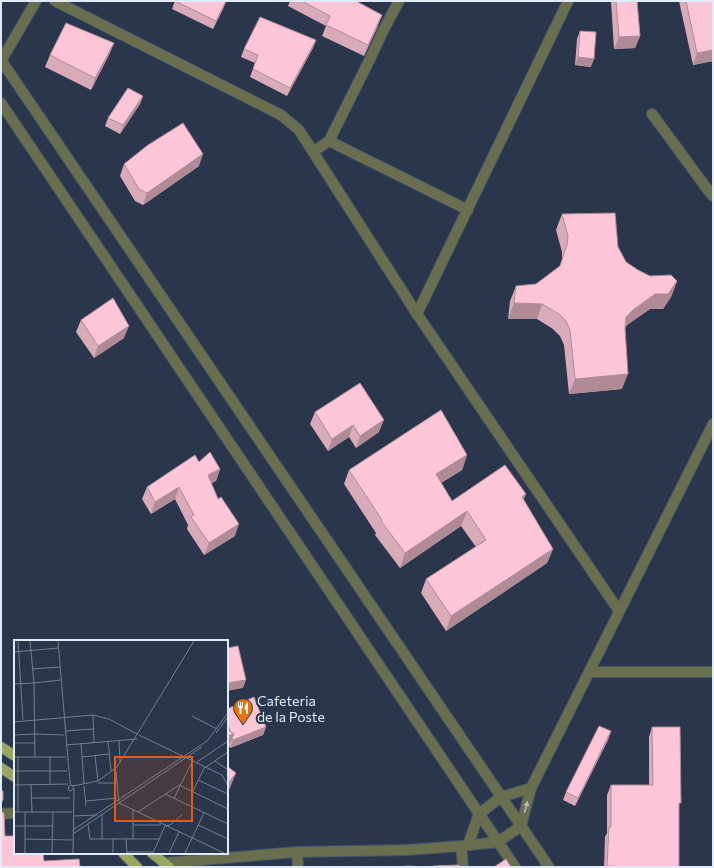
<svg xmlns="http://www.w3.org/2000/svg" width="714" height="868" viewBox="0 0 714 868" font-family="Commissioner,sans-serif">
<style>
.lines{fill:none;stroke-linecap:round;stroke-linejoin:round}
.minor-casing{stroke:#465368;stroke-width:12}
.major-casing{stroke:#465368;stroke-width:12}
.minor{stroke:#696f4e;stroke-width:10}
.major{stroke:#9ba662;stroke-width:10}
.wall{fill:#d9aab8}
.shaded-wall{fill:#b08b96}
.building{fill:#fcc6d6;stroke:#b08b96}
.oneway{fill:#b1b9b4}
.labels{text-anchor:middle;dominant-baseline:central;stroke-width:4;stroke-linejoin:round;paint-order:stroke}
.poi-label{font-size:14px;fill:#e1eaf8;stroke:#29364c;text-anchor:start}
.inset-road{fill:none;stroke:#737e91;stroke-width:1}
.view{fill:#e8590c;fill-opacity:0.15;stroke:#e8590c;stroke-width:2}
.inset-edge{fill:none;stroke:#e1eaf8;stroke-width:2}
</style>
<rect width="100%" height="100%" fill="#29364c"/>
<g class="lines">
<defs>
<g id="minor">
<polyline points="55,1 281,115 299,130 417,314 619,611"/>
<polyline points="1,60 549,867"/>
<polyline points="1,61 36,1"/>
<polyline points="1,103 515,867"/>
<polyline points="652,114 708,190 713,196"/>
<polyline points="329,141 468,210"/>
<polyline points="313,152 329,141 370,59 384,29 399,1"/>
<polyline points="417,314 568,1"/>
<polyline points="589,672 713,672"/>
<polyline points="1,814 15,813"/>
<polyline points="468,845 479,814 501,797 531,788"/>
<polyline points="461,846 463,867"/>
<polyline points="297,852 298,867"/>
<polyline points="165,863 297,852 407,850 461,846 498,842 521,826 531,788 713,424"/>
</g>
<g id="major">
<polyline points="1,747 15,756"/>
<polyline points="1,768 15,777"/>
<polyline points="123,853 137,867"/>
<polyline points="152,853 169,867"/>
</g>
</defs>
<!-- minor casing -->
<use href="#minor" class="minor-casing"/>
<!-- major casing -->
<use href="#major" class="major-casing"/>
<!-- minor -->
<use href="#minor" class="minor"/>
<!-- major -->
<use href="#major" class="major"/>
</g>
<!-- wall -->
<g class="wall">
<polygon points="175,1 226,1 223,9 213,29 172,9"/>
<polygon points="290,1 356,1 378,26 364,56 322,36 326,26 288,6"/>
<polygon points="611,1 637,1 640,36 635,48 614,49"/>
<polygon points="679,1 713,1 713,61 693,65"/>
<polygon points="580,31 591,67 575,65 577,39"/>
<polygon points="316,40 313,48 287,96 250,77 255,63 241,57 244,49"/>
<polygon points="114,43 109,55 91,90 45,67 50,55"/>
<polygon points="143,96 140,104 120,134 105,126 108,118"/>
<polygon points="124,164 199,166 143,205 135,201 120,176"/>
<polygon points="562,214 618,247 626,262 638,270 650,276 677,281 671,297 663,309 650,309 627,325 625,328 622,389 569,394 564,345 560,336 553,329 537,319 508,319 510,301 516,286 536,284 560,266 562,260 562,252 556,230"/>
<polygon points="81,320 124,338 94,358 76,332"/>
<polygon points="315,412 379,432 356,448 349,437 328,451 310,424"/>
<polygon points="467,455 462,470 441,483 452,501 524,500 553,549 547,563 446,631 421,593 426,579 476,547 461,526 400,568 375,535 376,533 344,484 349,470"/>
<polygon points="199,462 220,469 216,481 211,483 235,536 204,555 187,529 188,525 175,499 151,514 142,499 147,487"/>
<polygon points="227,709 266,727 263,735 230,748 229,746 228,749 227,750"/>
<polygon points="652,727 679,808 679,867 604,867 605,837 607,833 607,795 611,785 649,785 649,737"/>
<polygon points="611,731 608,740 575,806 563,800 566,792"/>
</g>
<!-- shaded-wall -->
<g class="shaded-wall">
<polygon points="226,1 223,9 213,29 216,21"/>
<polygon points="382,15 378,26 364,56 368,45"/>
<polygon points="640,36 635,48 614,49 619,37"/>
<polygon points="316,40 313,48 287,96 290,88"/>
<polygon points="114,43 109,55 91,90 95,78"/>
<polygon points="713,50 713,61 693,65 697,53"/>
<polygon points="578,57 594,59 591,67 575,65"/>
<polygon points="143,96 140,104 120,134 123,125"/>
<polygon points="203,154 199,166 143,205 147,193"/>
<polygon points="677,281 671,297 663,309 650,309 627,325 621,333 626,317 633,310 655,294"/>
<polygon points="514,303 542,304 537,319 508,319"/>
<polygon points="129,326 124,338 94,358 98,346"/>
<polygon points="628,374 622,389 569,394 575,379"/>
<polygon points="384,420 379,432 356,448 360,436"/>
<polygon points="353,425 349,437 328,451 332,439"/>
<polygon points="467,455 462,470 431,489 436,474"/>
<polygon points="220,469 216,481 204,487 208,475"/>
<polygon points="179,487 175,499 151,514 155,502"/>
<polygon points="526,494 520,509 522,497"/>
<polygon points="467,511 461,526 400,568 405,553"/>
<polygon points="239,524 235,536 204,555 209,543"/>
<polygon points="553,549 547,563 446,631 451,616"/>
<polygon points="246,680 243,688 227,691 227,683"/>
<polygon points="266,727 263,735 230,748 233,740"/>
<polygon points="611,731 608,740 575,806 578,798"/>
<polygon points="234,734 228,749 227,750 227,736"/>
<polygon points="236,773 230,788 227,793 227,785"/>
<polygon points="3,800 1,806 1,801"/>
</g>
<!-- building -->
<g class="building">
<polygon points="175,1 226,1 216,21"/>
<polygon points="302,1 356,1 382,15 368,45 326,25 330,16"/>
<polygon points="616,1 637,1 640,36 619,37"/>
<polygon points="686,1 713,1 713,50 697,53"/>
<polygon points="260,17 316,40 290,88 253,69 258,55 244,49"/>
<polygon points="66,23 114,43 95,78 50,55"/>
<polygon points="580,31 596,32 594,59 578,57"/>
<polygon points="128,88 143,96 123,125 108,118"/>
<polygon points="183,123 203,154 147,193 139,189 124,164 148,145"/>
<polygon points="615,213 618,247 626,262 638,270 650,276 671,275 677,281 668,294 655,294 633,310 626,317 625,328 628,374 575,379 570,330 566,321 559,314 542,304 514,303 516,286 536,284 560,266 567,245 568,236 562,214"/>
<polygon points="113,298 129,326 98,346 81,320"/>
<polygon points="360,383 384,420 360,436 353,425 332,439 315,412"/>
<polygon points="441,410 467,455 436,474 452,501 505,465 526,494 522,497 553,549 451,616 426,579 486,540 467,511 405,553 381,521 382,520 349,470"/>
<polygon points="210,452 220,469 208,475 218,499 221,497 239,524 209,543 191,517 194,515 179,487 155,502 147,487 195,455 199,462"/>
<polygon points="238,646 246,680 227,683 227,648"/>
<polygon points="254,697 266,727 233,740 232,738 234,734 230,731 227,722 227,709"/>
<polygon points="599,726 611,731 578,798 566,792"/>
<polygon points="652,727 680,727 681,803 679,803 679,867 627,867 607,866 609,827 611,827 611,785 653,785"/>
<polygon points="227,729 234,734 227,736"/>
<polygon points="227,766 236,773 227,785"/>
<polygon points="1,791 3,791 3,800 1,801"/>
<polygon points="1,811 4,813 5,836 15,836 15,853 43,853 44,861 79,859 80,867 1,867"/>
<polygon points="506,859 511,867 494,867"/>
<polygon points="459,865 459,867 433,867 433,866"/>
<polygon points="408,866 427,867 398,867"/>
</g>
<!-- one-way arrows -->
<defs><path id="oneway-solid" d="M-6-.8H1V-3.2L6.5 0L1 3.2V.8H-6Z"/></defs>
<use class="oneway" href="#oneway-solid" transform="translate(526 807) rotate(-75)"/>
<!-- icons -->
<defs>
<symbol id="restaurant-pin" viewBox="-11 -11 22 30"><path d="M0 17L-7.5 6A9.5 9.5 0 1 1 7.5 6Z" fill="#e8710a" stroke="#29364c"/><path d="M-5-6h1v4h1v-4h1v4h1v-4h1v5L-1.5 .5V6h-2V.5L-5-1ZM5-6V6H3V1.5H1.5Q1.5-4 5-6Z" fill="#fff"/></symbol>
</defs>
<g fill-rule="evenodd">
<use href="#restaurant-pin" x="232" y="697" width="22" height="30"/>
</g>
<g class="labels">
<!-- poi labels -->
<g class="poi-label">
<text x="257" y="700">Cafeteria<tspan x="257" dy="16">de la Poste</tspan></text>
</g>
</g>
<!-- overview -->
<g transform="translate(14 640)">
<rect width="214" height="214" fill="#29364c"/>
<path class="inset-road" d="M4,1l5,79M16,1l4,42 27,-3M44,1l11,130 1,10v2l2,3 2,2 -3,3 -3,-1 1,-4 2,-1 1,1 6,-1 20,-4 19,-14 77,-126M0,12l44,-4M18,29l28,-2M0,44l20,-1 1,74M79,75l1,27M178,76l25,13M0,82l79,-7 16,4 28,15M51,91l28,-2M202,93l12,-16M20,94l30,1M0,95l21,-1M125,95l83,40 6,11M94,101l3,30M105,101l1,20M0,103h21M67,103l3,41M52,105l71,-6M81,116l3,25M0,117h52M4,117v55M36,117v27M68,117l27,-3M201,121l13,9M183,122l31,-21M192,127l22,-15M0,131h53M102,132l3,31 105,50M184,140l30,14M84,143h19M0,145l54,-1M17,145l1,27M165,145l49,24M70,146l2,20M178,153l13,-27M151,154l63,30M17,158h39M160,159l6,-13M72,161l31,-3M119,169v30M0,172h58M124,172l43,-28 12,-24M88,175v24M59,176l24,-1M74,184l2,15h69M119,185h28M184,185l30,14M0,186h39M59,190l134,-89 21,-28M59,194l129,-87M11,199l48,1M99,199v14M112,199l1,14M113,212h26M11,213v-41M38,213l1,-41M59,213l1,-64M139,213l12,-27 5,-1 12,-10M155,213l10,-21M171,213l19,-40"/>
<path class="view" d="M101,117h77v64h-77z"/>
<rect width="214" height="214" class="inset-edge"/>
</g>
<!-- border -->
<rect width="714" height="868" fill="none" stroke="#e1eaf8" stroke-width="4"/>
</svg>
